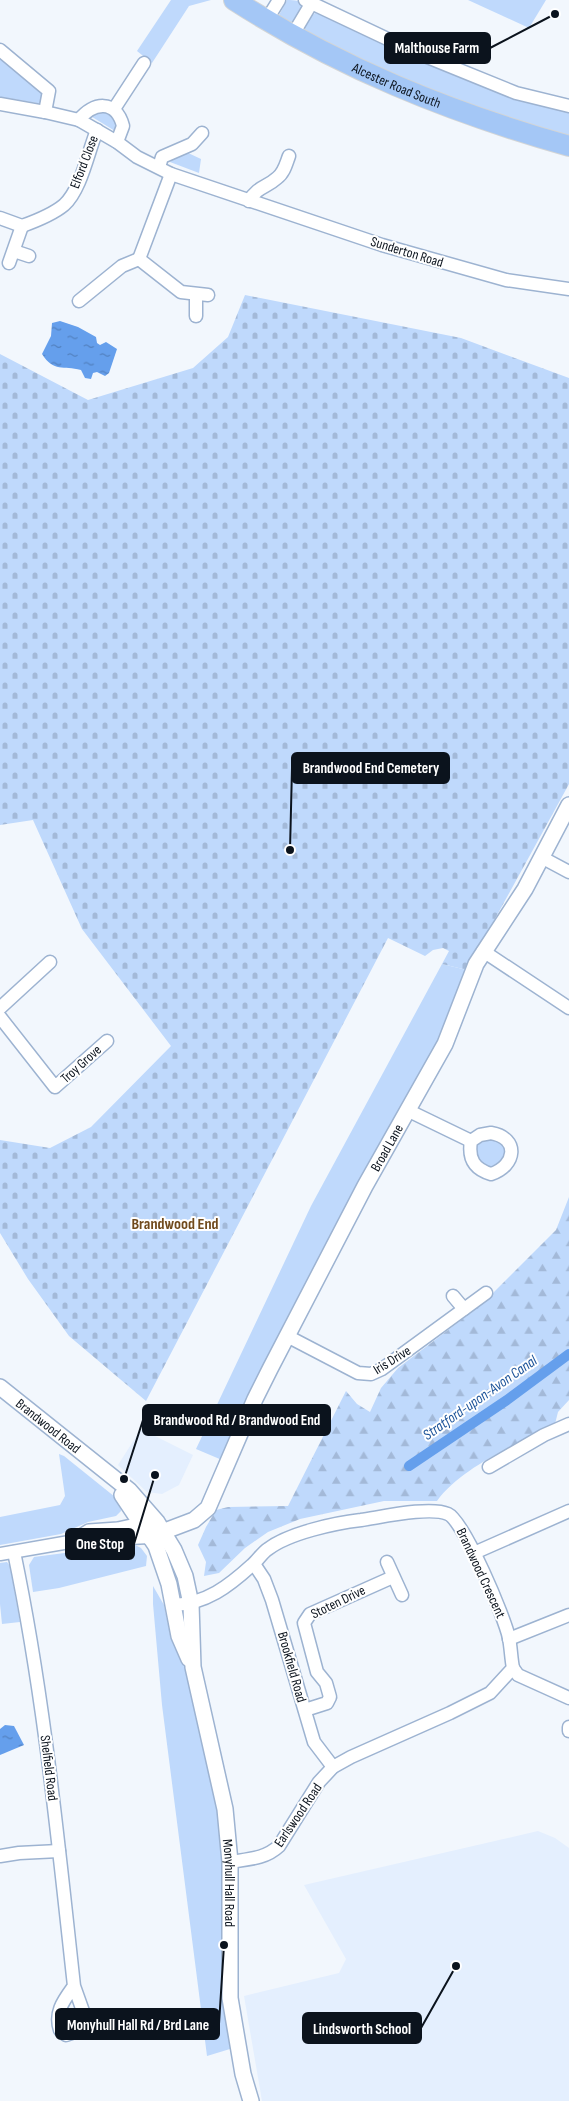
<svg xmlns="http://www.w3.org/2000/svg" width="569" height="2101" viewBox="0 0 569 2101" font-family="'Sofia Sans Condensed',sans-serif">
<style>
.built{fill:#e4effe}
.grass{fill:#bfd9fc}
.forest{fill:url(#forest-firs)}
.cemetery{fill:url(#cemetery-stones)}
.water{fill:url(#water-ripples)}
.lines{fill:none;stroke-linecap:round;stroke-linejoin:round}
.canal{stroke:#659fec;stroke-width:10}
.minor-casing{stroke:#9db3d1;stroke-width:15}
.tertiary-casing{stroke:#9db3d1;stroke-width:18}
.trunk-casing{stroke:#d3d5d6;stroke-width:22}
.minor{stroke:#fff;stroke-width:12}
.tertiary{stroke:#fff;stroke-width:15}
.trunk{stroke:#a4c7f6;stroke-width:20}
.labels{text-anchor:middle;dominant-baseline:central;stroke-width:4;stroke-linejoin:round;paint-order:stroke}
.street-label{font-size:14px;fill:#0b131d;stroke:#fff}
.water-label{font-size:15px;font-style:italic;fill:#1d549a;stroke:#fff}
.quarter-label{font-size:16px;font-weight:bold;fill:#704a1c;stroke:#fff}
.leader{fill:none;stroke:#0b131d;stroke-width:2}
.callout-dot{fill:#0b131d;stroke:#fff;stroke-width:2}
.callout{fill:#0b131d;stroke:#0b131d;stroke-width:2}
.callout-label{font-size:15px;text-anchor:middle;font-weight:bold;fill:#fff}
</style>
<defs>
<pattern id="forest-firs" width="22" height="20" patternUnits="userSpaceOnUse" patternTransform="scale(1.25)"><rect width="22" height="20" fill="#bfd9fc"/><path d="M5 1l3.5 6h-7zM16 11l3.5 6h-7z" fill="#a3b9d8"/></pattern>
<pattern id="cemetery-stones" width="16" height="16" patternUnits="userSpaceOnUse" patternTransform="scale(1.25)"><rect width="16" height="16" fill="#bfd9fc"/><path d="M2 7V4a2 2 0 0 1 4 0v3zM10 15v-3a2 2 0 0 1 4 0v3z" fill="#a3b9d8"/></pattern>
<pattern id="water-ripples" width="26" height="14" patternUnits="userSpaceOnUse" patternTransform="scale(1.25)"><rect width="26" height="14" fill="#659fec"/><path d="M2 4q2-2 4 0t4 0M15 11q2-2 4 0t4 0" fill="none" stroke="#5180bf"/></pattern>
</defs>
<rect width="100%" height="100%" fill="#f2f7fd"/>
<!-- built -->
<g class="built">
<polygon points="141,1429 193,1455 179,1485 162,1494 147,1492 118,1465"/>
<polygon points="538,1831 555,1838 569,1848 569,2101 262,2101 244,1996 339,1973 346,1959 304,1885"/>
</g>
<!-- grass -->
<g class="grass">
<polygon points="171,0 211,0 189,6 152,63 137,51"/>
<path d="M287,0c8,0 14,0 17,8l-10,16 -16,-7z"/>
<polygon points="468,0 546,0 529,28"/>
<path d="M315,13l13,3c55,28 109,55 167,75 24,8 50,13 74,20v25l-43,-11 -111,-39 -114,-56 3,-8z"/>
<polygon points="0,55 42,89 44,98 43,104 0,97"/>
<polygon points="99,109 120,120 115,131 89,115"/>
<polygon points="186,152 201,159 199,173 170,162 175,156"/>
<polygon points="442,964 467,970 438,1049 376,1153 285,1321 222,1460 196,1449 311,1206"/>
<circle cx="490" cy="1152" r="15"/>
<polygon points="59,1454 64,1456 120,1501 121,1511 116,1516 88,1522 61,1534 0,1545 0,1517 60,1505 65,1496"/>
<polygon points="133,1544 141,1548 147,1556 146,1566 59,1588 33,1592 29,1565 34,1557"/>
<polygon points="7,1562 10,1566 20,1622 2,1624 0,1604 0,1563"/>
<polygon points="153,1586 164,1605 171,1639 190,1673 219,1816 230,2049 207,2056 162,1705 153,1604"/>
</g>
<!-- forest -->
<path class="forest" d="M569,1197v203l-11,12 -4,16c-38,16 -92,39 -117,73h-53l-84,18 -32,13 -23,16 -26,25 -15,3 2,-14 -8,-17 8,-18 10,-17 12,-3 60,-1 58,-115 11,13 13,8 11,-24 17,-20 83,-63 75,-75z"/>
<!-- cemetery -->
<polygon class="cemetery" points="245,295 461,338 569,378 569,784 467,970 442,964 449,951 443,948 433,950 425,956 388,938 146,1401 69,1336 28,1279 0,1233 0,1140 50,1148 91,1127 171,1046 82,929 33,820 0,825 0,354 88,400 193,368 228,337"/>
<!-- water -->
<g class="water">
<path d="M60,321l18,6 18,10 1,6 3,2 6,-3 11,7 -8,24 -4,3 -8,-4 -4,1 -2,6 -6,-1 -4,-8c-18,-5 -27,3 -39,-16l9,-18 1,-13z"/>
<polygon points="5,1725 14,1726 24,1745 0,1755 0,1729"/>
</g>
<g class="lines">
<!-- canal -->
<polyline class="canal" points="409,1466 507,1400 569,1354"/>
<defs>
<g id="minor">
<polyline points="305,0 415,52 516,93 569,106"/>
<polyline points="266,21 279,0"/>
<polyline points="292,36 311,4"/>
<polyline points="0,50 49,91 45,112"/>
<polyline points="0,104 45,112 79,120 117,142 137,157 171,174 382,245 506,280 569,289"/>
<polyline points="114,109 144,63"/>
<path d="M79,120c14,-18 37,-21 44,6l-6,16"/>
<polyline points="159,167 162,157 192,144 202,133"/>
<polyline points="171,174 139,259 181,292 208,295"/>
<path d="M249,201c9,-15 17,-13 28,-23 7,-5 9,-14 12,-22"/>
<path d="M0,218l22,8c14,-5 30,-11 42,-21 17,-15 24,-53 33,-75"/>
<polyline points="14,251 29,256"/>
<polyline points="9,263 22,226"/>
<polyline points="79,301 122,266 139,259"/>
<polyline points="196,316 196,295"/>
<polyline points="541,857 569,872"/>
<polyline points="483,951 569,1008"/>
<polyline points="0,1008 50,962"/>
<polyline points="0,1017 55,1087 107,1041"/>
<polyline points="407,1110 471,1141"/>
<path d="M491,1133c29,5 25,33 0,41 -17,-5 -23,-15 -20,-33l9,-6z"/>
<polyline points="453,1296 464,1309"/>
<polyline points="287,1336 358,1373 371,1374 382,1369 486,1293"/>
<polyline points="489,1467 544,1435 569,1424"/>
<path d="M14,1552c30,143 44,289 60,434 -10,14 -20,26 -14,44l6,5 9,-3 9,-18 -10,-28"/>
<polyline points="474,1553 569,1511"/>
<polyline points="0,1554 75,1541 149,1537"/>
<polyline points="387,1562 402,1595"/>
<polyline points="254,1564 264,1579 272,1600 314,1742 333,1767"/>
<path d="M173,1605c33,-1 56,-19 79,-40 6,-5 10,-12 16,-16 21,-16 67,-26 93,-29 21,-3 69,-14 87,-6 16,7 57,104 61,124 2,10 2,20 4,30l-23,25 -40,20 -99,44 -18,10 -14,15 -40,64c-14,13 -31,13 -49,16"/>
<polyline points="509,1639 569,1615"/>
<polyline points="513,1668 518,1675 569,1698"/>
<polyline points="305,1710 327,1703 330,1697 326,1683 317,1672 304,1623 310,1614 393,1577"/>
<polyline points="569,1727 569,1731"/>
<polyline points="0,1856 19,1853 59,1851"/>
</g>
<g id="tertiary">
<path id="s1" d="M0,1387l129,103 28,32 17,28 11,26 6,28 2,63 32,142 5,53v136l13,76 8,27"/>
<polyline points="122,1495 156,1546 169,1584 179,1636 189,1659"/>
<path id="s2" d="M149,1537l45,-17 14,-12 47,-109 15,-30 95,-183 80,-142 31,-80 49,-75 44,-84"/>
<polyline points="75,1541 89,1532 118,1530 150,1523"/>
</g>
<g id="trunk">
<path id="s3" d="M234,0c106,68 215,112 335,146"/>
</g>
</defs>
<!-- minor casing -->
<use href="#minor" class="minor-casing"/>
<!-- tertiary casing -->
<use href="#tertiary" class="tertiary-casing"/>
<!-- trunk casing -->
<use href="#trunk" class="trunk-casing"/>
<!-- minor -->
<use href="#minor" class="minor"/>
<!-- tertiary -->
<use href="#tertiary" class="tertiary"/>
<!-- trunk -->
<use href="#trunk" class="trunk"/>
</g>
<g class="labels">
<!-- street labels -->
<g class="street-label">
<text stroke="none"><textPath href="#s3" startOffset="184">Alcester Road South</textPath></text>
<text transform="translate(84 162) rotate(-69)">Elford Close</text>
<text transform="translate(407 252) rotate(17)">Sunderton Road</text>
<text transform="translate(81 1064) rotate(-42)">Troy Grove</text>
<text stroke="none"><textPath href="#s2" startOffset="469">Broad Lane</textPath></text>
<text transform="translate(392 1360) rotate(-32)">Iris Drive</text>
<text stroke="none"><textPath href="#s1" startOffset="62">Brandwood Road</textPath></text>
<text transform="translate(481 1573) rotate(65)">Brandwood Crescent</text>
<text transform="translate(338 1602) rotate(-26)">Stoten Drive</text>
<text transform="translate(292 1667) rotate(74)">Brookfield Road</text>
<text transform="translate(49 1768) rotate(83)">Shelfield Road</text>
<text transform="translate(298 1815) rotate(-56)">Earlswood Road</text>
<text stroke="none"><textPath href="#s1" startOffset="580">Monyhull Hall Road</textPath></text>
</g>
<!-- water labels -->
<g class="water-label">
<text transform="translate(480 1398) rotate(-35)">Stratford-upon-Avon Canal</text>
</g>
<!-- quarter labels -->
<g class="quarter-label">
<text x="175" y="1224">Brandwood End</text>
</g>
</g>
<!-- callouts -->
<path class="leader" d="M555 14L490 48M290 850L292 768M124 1479L143 1420M155 1475L134 1544M224 1945L219 2024M456 1966L421 2028"/>
<g class="callout-dot">
<circle cx="555" cy="14" r="5"/>
<circle cx="290" cy="850" r="5"/>
<circle cx="124" cy="1479" r="5"/>
<circle cx="155" cy="1475" r="5"/>
<circle cx="224" cy="1945" r="5"/>
<circle cx="456" cy="1966" r="5"/>
</g>
<g class="callout">
<rect x="385" y="33" width="105" height="30" rx="5"/>
<rect x="292" y="753" width="157" height="30" rx="5"/>
<rect x="143" y="1405" width="187" height="30" rx="5"/>
<rect x="66" y="1529" width="68" height="30" rx="5"/>
<rect x="56" y="2009" width="163" height="30" rx="5"/>
<rect x="303" y="2013" width="118" height="30" rx="5"/>
</g>
<g class="callout-label">
<text x="437" y="53">Malthouse Farm</text>
<text x="371" y="773">Brandwood End Cemetery</text>
<text x="237" y="1425">Brandwood Rd / Brandwood End</text>
<text x="100" y="1549">One Stop</text>
<text x="138" y="2030">Monyhull Hall Rd / Brd Lane</text>
<text x="362" y="2034">Lindsworth School</text>
</g>
</svg>
